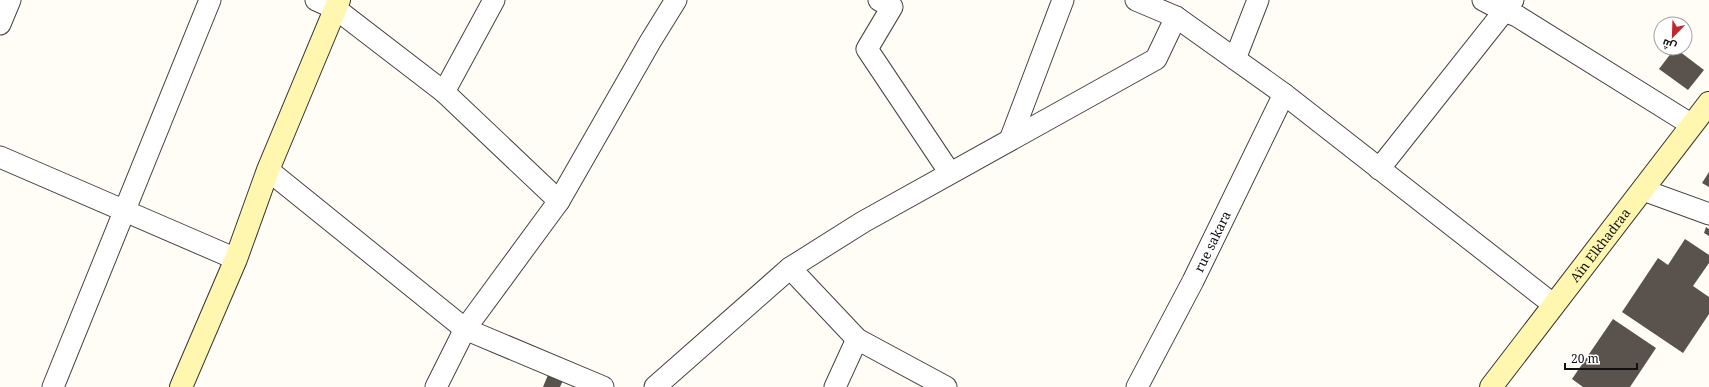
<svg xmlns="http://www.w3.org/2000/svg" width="1709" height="387" viewBox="0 0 1709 387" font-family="'Noto Serif',Cairo,serif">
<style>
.building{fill:#5a524d}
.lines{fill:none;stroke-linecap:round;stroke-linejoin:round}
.street-casing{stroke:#444;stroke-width:23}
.secondary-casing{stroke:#333;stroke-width:24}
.street{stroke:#fff;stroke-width:21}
.secondary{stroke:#fff6b0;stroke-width:22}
.labels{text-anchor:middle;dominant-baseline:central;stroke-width:4;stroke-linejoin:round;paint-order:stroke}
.street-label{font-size:13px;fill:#111;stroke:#fff}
</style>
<rect width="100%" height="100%" fill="#fffdf5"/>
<!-- building -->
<g class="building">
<polygon points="1675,48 1704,70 1688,90 1659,69"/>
<polygon points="1709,172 1709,187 1702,183"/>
<polygon points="1706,227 1709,229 1709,236 1704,233"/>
<polygon points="1685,239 1709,255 1709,263 1693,286 1709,297 1709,314 1683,353 1622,312 1658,258 1668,265"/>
<polygon points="1613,319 1656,348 1630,387 1583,387 1572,379"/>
<polygon points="550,370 565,376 560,387 543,387"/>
</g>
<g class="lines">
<defs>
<g id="street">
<polyline points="316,0 336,9 444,92 559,201"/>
<polyline points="879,0 892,7 867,49 950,173"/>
<polyline points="1136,0 1176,17 1284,94 1554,305"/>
<polyline points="1483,0 1504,11 1517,16 1692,125"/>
<polyline points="0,24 10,0"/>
<polyline points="1235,59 1258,0"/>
<polyline points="444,92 494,0"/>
<polyline points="1010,140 1063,0"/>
<polyline points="0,157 236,259"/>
<polyline points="1379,169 1513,0"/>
<polyline points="268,170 465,329 603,387"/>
<polyline points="1643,190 1709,214"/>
<polyline points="790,268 857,339 946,387"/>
<polyline points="53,387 210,0"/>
<polyline points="436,387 465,329 559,201 650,42 676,0"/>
<polyline points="655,387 790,268 863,222 1156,59 1176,17"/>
<polyline points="835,387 857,339"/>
<path id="s1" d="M1137,387l56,-106 91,-187"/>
</g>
<g id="secondary">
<polyline points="181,387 236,259 268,170 339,0"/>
<path id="s2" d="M1491,387l218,-284"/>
</g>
</defs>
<!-- street casing -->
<use href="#street" class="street-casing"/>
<!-- secondary casing -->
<use href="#secondary" class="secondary-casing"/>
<!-- street -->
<use href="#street" class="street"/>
<!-- secondary -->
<use href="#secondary" class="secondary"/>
</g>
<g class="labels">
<!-- street labels -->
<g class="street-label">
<text stroke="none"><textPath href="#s1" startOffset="164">rue sakara</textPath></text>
<text stroke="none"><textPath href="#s2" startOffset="179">Aïn Elkhadraa</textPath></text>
</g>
</g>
<!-- north arrow -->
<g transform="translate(1673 36) rotate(203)"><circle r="19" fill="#ffffff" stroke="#a0a0a0"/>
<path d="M0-3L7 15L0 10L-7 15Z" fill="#c4262e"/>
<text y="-6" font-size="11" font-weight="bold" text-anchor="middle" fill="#111111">ش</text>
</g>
<!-- scale -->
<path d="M1565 363v6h72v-6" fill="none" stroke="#111111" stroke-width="2"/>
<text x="1571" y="363" font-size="12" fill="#111111" stroke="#ffffff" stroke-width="3" paint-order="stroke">20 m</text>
</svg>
